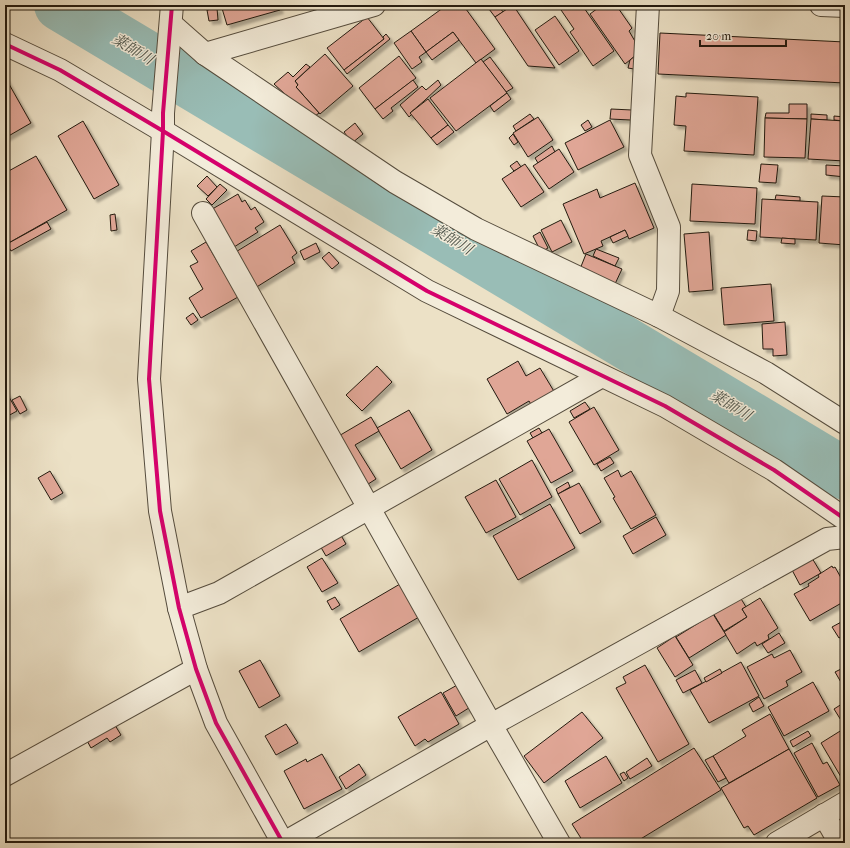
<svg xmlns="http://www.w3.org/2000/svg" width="850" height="848" viewBox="0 0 850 848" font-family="'IM FELL French Canon','Noto Serif JP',serif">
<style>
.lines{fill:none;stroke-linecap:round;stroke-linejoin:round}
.river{stroke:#99bdb6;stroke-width:52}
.building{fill:#e0a696;stroke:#231a0f;filter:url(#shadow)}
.minor-casing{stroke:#554c3d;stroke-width:24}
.minor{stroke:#f3ecda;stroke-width:22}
.cycleway-casing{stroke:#f3ecda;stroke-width:6}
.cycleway{stroke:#d6006c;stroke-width:4}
.labels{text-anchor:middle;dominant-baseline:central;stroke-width:3;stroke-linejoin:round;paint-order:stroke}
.water-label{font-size:15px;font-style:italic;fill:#4c5349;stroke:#f3ecda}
</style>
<defs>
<filter id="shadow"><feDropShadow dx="3.5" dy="3.5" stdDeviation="1" flood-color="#0004"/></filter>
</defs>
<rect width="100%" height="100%" fill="#ece1c6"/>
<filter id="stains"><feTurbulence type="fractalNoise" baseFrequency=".005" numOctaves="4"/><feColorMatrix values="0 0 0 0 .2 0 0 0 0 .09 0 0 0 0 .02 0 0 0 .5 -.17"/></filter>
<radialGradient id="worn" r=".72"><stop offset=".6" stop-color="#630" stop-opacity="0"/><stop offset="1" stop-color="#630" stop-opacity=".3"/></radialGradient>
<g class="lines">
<!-- river -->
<polyline class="river" points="60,5 845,474"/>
</g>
<!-- building -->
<g class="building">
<polygon points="221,5 278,5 280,10 227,25"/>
<polygon points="447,5 463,5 495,49 476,63 453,32 426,52 411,31"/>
<polygon points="486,5 498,5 503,12 495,17"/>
<polygon points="513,5 555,68 528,66 495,17"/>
<polygon points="562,5 582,5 614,51 593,66 570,32 574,29 559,7"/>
<polygon points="602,5 605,5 608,9 616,5 632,28 629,31 636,43 635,56 625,64 590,14"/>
<polygon points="217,8 218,20 209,21 207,10"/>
<polygon points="555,16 579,51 559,65 535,30"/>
<polygon points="367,17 384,39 344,70 327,48"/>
<polygon points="411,31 426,52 419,57 422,62 412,69 394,43"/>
<polygon points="453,32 459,40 432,60 426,52"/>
<polygon points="660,33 845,42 845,83 658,74"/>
<polygon points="386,34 390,39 347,74 344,70 384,39 383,37"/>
<polygon points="325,54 353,86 320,114 296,87 298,85 295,81"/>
<polygon points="399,56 416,78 375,109 359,88"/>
<polygon points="635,56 634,69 628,68 630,60"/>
<polygon points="490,57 513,88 506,92 483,62"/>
<polygon points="481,59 507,93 456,131 430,98"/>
<polygon points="306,64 310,67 295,81 298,85 296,87 319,113 315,116 286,95 274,84 288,72 293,77"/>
<polygon points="5,77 31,123 5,138"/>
<polygon points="413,80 418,87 391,108 393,111 383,119 375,109"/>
<polygon points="438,80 441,85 424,101 410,113 412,114 409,117 400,105 422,86 426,90"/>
<polygon points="507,93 511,99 494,112 490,106"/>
<polygon points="686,93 758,97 754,155 684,151 686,126 674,125 676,96 686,97"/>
<polygon points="428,99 448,125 431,138 410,113"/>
<polygon points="789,104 807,104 807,119 765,118 766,113 789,113"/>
<polygon points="611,109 632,110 631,120 610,119"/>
<polygon points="530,114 534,119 516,131 513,126"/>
<polygon points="811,114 827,115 827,120 811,119"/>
<polygon points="834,116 845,117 845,121 834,120"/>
<polygon points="538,117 553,140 528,157 513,133"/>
<polygon points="765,118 807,119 805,158 764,157"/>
<polygon points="811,119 845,121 845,161 808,159"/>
<polygon points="588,120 592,127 585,131 581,125"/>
<polygon points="610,120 624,147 578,170 565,143"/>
<polygon points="83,121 119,185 94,199 58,136"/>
<polygon points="355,123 363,134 352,143 344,132"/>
<polygon points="448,125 454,132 437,145 431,138"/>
<polygon points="513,134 518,142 514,145 509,138"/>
<polygon points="552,146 555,152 538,163 535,158"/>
<polygon points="559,149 574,172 549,189 533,166"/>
<polygon points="36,156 67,210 5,245 5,173"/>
<polygon points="517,161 521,167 514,171 510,166"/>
<polygon points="525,164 544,192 521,207 502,179"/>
<polygon points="761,164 778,165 776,183 759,182"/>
<polygon points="826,165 845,166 845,177 826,175"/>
<polygon points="207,176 217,187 208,196 197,186"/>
<polygon points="635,183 654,228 629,239 625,230 601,241 603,246 584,254 563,204 597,189 600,198"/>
<polygon points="220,184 227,190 212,205 206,199"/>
<polygon points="692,184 757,188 755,224 690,221"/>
<polygon points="238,194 242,202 245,200 251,210 255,207 264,222 255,228 258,232 234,247 209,211"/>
<polygon points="776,195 800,197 800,201 775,200"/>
<polygon points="822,196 845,197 845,245 819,243"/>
<polygon points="762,199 818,202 816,240 760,237"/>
<polygon points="115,214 117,230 111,231 110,215"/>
<polygon points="561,220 572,242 552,252 541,230"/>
<polygon points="47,222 51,229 11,251 7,244"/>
<polygon points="280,225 297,253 292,257 295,263 255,288 234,253"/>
<polygon points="625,230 628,236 613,243 610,237"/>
<polygon points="748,230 757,231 756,241 747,240"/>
<polygon points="540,232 548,248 541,252 533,236"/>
<polygon points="709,232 713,290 689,292 684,234"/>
<polygon points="782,238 795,239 795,244 781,243"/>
<polygon points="206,242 238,297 201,318 189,298 203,289 190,266 198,262 191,251"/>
<polygon points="316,243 320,252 304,260 300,251"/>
<polygon points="596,249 619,258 615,266 593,256"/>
<polygon points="329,252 339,263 332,269 322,258"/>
<polygon points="586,254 622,269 615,284 580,269"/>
<polygon points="771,284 774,321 724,325 721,288"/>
<polygon points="193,313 198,320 191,325 186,318"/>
<polygon points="785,322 787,355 773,356 773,349 763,349 762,324"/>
<polygon points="518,361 526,376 540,368 555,393 532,406 529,401 507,414 487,379"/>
<polygon points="377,366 392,382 362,411 346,395"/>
<polygon points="5,390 17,411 6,417 5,416"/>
<polygon points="20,396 27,410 20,414 12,400"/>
<polygon points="585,402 590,409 574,418 570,411"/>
<polygon points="594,407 619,450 594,465 569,422"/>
<polygon points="409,410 432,450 401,469 377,428"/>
<polygon points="371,417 379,431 355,445 376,479 365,486 337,437"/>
<polygon points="539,428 542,433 533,438 530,433"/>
<polygon points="549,429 573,471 551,483 527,441"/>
<polygon points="610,457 614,463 601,471 597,464"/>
<polygon points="532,460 552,497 520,515 499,479"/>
<polygon points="618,470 621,477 631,471 656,515 631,529 613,498 615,497 604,478"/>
<polygon points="50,471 63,493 51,500 38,478"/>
<polygon points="496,480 516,517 486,533 465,497"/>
<polygon points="568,482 570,487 558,494 556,489"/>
<polygon points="579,483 601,522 580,534 558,494"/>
<polygon points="550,504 575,548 518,580 493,536"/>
<polygon points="656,517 666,535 633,554 623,536"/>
<polygon points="339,532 346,544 326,556 319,544"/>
<polygon points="322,558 338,583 322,592 307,567"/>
<polygon points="812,558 821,573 800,585 792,570"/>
<polygon points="832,566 833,568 835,567 845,585 845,601 810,621 794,594 809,586 808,584 819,577 818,575"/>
<polygon points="845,566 845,579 840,569"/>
<polygon points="400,584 419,617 359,652 340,619"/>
<polygon points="335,597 340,605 332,610 327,601"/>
<polygon points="740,597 746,607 742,609 747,617 724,631 713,613"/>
<polygon points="760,598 778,628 768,635 769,639 757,646 755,642 737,654 724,632 747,617 742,609"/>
<polygon points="713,614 726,635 689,658 676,637"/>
<polygon points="845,620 845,635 839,638 832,627"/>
<polygon points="779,633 785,643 768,653 762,644"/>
<polygon points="675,636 693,665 675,677 657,648"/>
<polygon points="790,650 802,672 786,681 788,686 764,699 747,667 772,654 774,658"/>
<polygon points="260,660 280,696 259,708 239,671"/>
<polygon points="741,662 759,696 709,723 690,690"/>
<polygon points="645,665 689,744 658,762 616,688 626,683 623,677"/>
<polygon points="845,667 845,689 835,672"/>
<polygon points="720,669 722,673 706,682 704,678"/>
<polygon points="695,670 702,683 683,693 676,680"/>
<polygon points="813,682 829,711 784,736 768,707"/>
<polygon points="459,684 472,706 456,716 443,693"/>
<polygon points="441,692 459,724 428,742 425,739 415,746 398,717"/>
<polygon points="759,697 764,706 753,712 749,704"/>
<polygon points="845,702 845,725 844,725 834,709"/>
<polygon points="582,712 603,738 544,783 524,756"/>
<polygon points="770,714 789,749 729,783 713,756 746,736 742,730"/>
<polygon points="110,717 121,735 110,742 107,738 91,748 85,737"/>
<polygon points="286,724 298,743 276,755 265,736"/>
<polygon points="845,728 845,775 841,777 821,743"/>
<polygon points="808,731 811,736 793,747 790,741"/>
<polygon points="812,743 823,764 827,762 840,785 818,797 794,753"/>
<polygon points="694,748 721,790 634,843 584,843 572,824"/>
<polygon points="789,749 817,798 754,835 748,826 744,828 721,788"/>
<polygon points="322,754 342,789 304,809 284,771 306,759 307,762"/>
<polygon points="606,756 622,783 580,808 565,781"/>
<polygon points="713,756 726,778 718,782 705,760"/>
<polygon points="647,758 652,766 630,779 626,772"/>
<polygon points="359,764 366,775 346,789 339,777"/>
<polygon points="624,772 628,778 624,781 620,774"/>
</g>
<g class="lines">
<defs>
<g id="minor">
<polyline points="172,5 163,113 163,131 149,379 160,511 179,608 196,669 216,723 283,843"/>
<polyline points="648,5 640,155 669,227 668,291 659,316"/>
<polyline points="821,5 845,6"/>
<polyline points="171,24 205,54 395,182 476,229 659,316 766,373 845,423"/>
<polyline points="5,44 60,70 163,131 427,291 665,406 774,470 845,519"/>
<polyline points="205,54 374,5"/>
<polyline points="203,213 491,725 559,843"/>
<polyline points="179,608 219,593 602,376"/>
<polyline points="5,775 196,669"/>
<polyline points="824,815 840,843"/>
<polyline points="284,843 491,725 827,539 845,537"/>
<polyline points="777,843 845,803"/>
</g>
</defs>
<!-- minor casing -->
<use href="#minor" class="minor-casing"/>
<!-- minor -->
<use href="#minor" class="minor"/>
<defs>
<g id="cycleway">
<polyline points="172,5 163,113 163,131 149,379 160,511 179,608 196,669 216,723 283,843"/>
<polyline points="5,44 60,70 163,131 427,291 665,406 774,470 845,519"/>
</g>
</defs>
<!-- cycleway casing -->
<use href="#cycleway" class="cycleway-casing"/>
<!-- cycleway -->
<use href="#cycleway" class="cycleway"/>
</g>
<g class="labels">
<!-- water labels -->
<g class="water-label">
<text transform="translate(133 49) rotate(31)">薬師川</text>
<text transform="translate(452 239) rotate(31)">薬師川</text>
<text transform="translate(731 405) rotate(31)">薬師川</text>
</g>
</g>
<!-- margin -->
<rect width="850" height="848" fill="none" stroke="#ece1c6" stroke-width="20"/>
<rect x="6" y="6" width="838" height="836" fill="none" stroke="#231a0f" stroke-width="2"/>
<rect x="10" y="10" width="830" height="828" fill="none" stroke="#231a0f"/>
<!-- scale -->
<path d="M700 40v6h86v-6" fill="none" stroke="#231a0f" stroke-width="2"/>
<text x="706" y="40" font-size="12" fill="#231a0f" stroke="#f3ecda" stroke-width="3" paint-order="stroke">20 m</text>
<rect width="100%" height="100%" filter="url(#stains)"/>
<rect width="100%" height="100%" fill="url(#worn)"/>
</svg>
